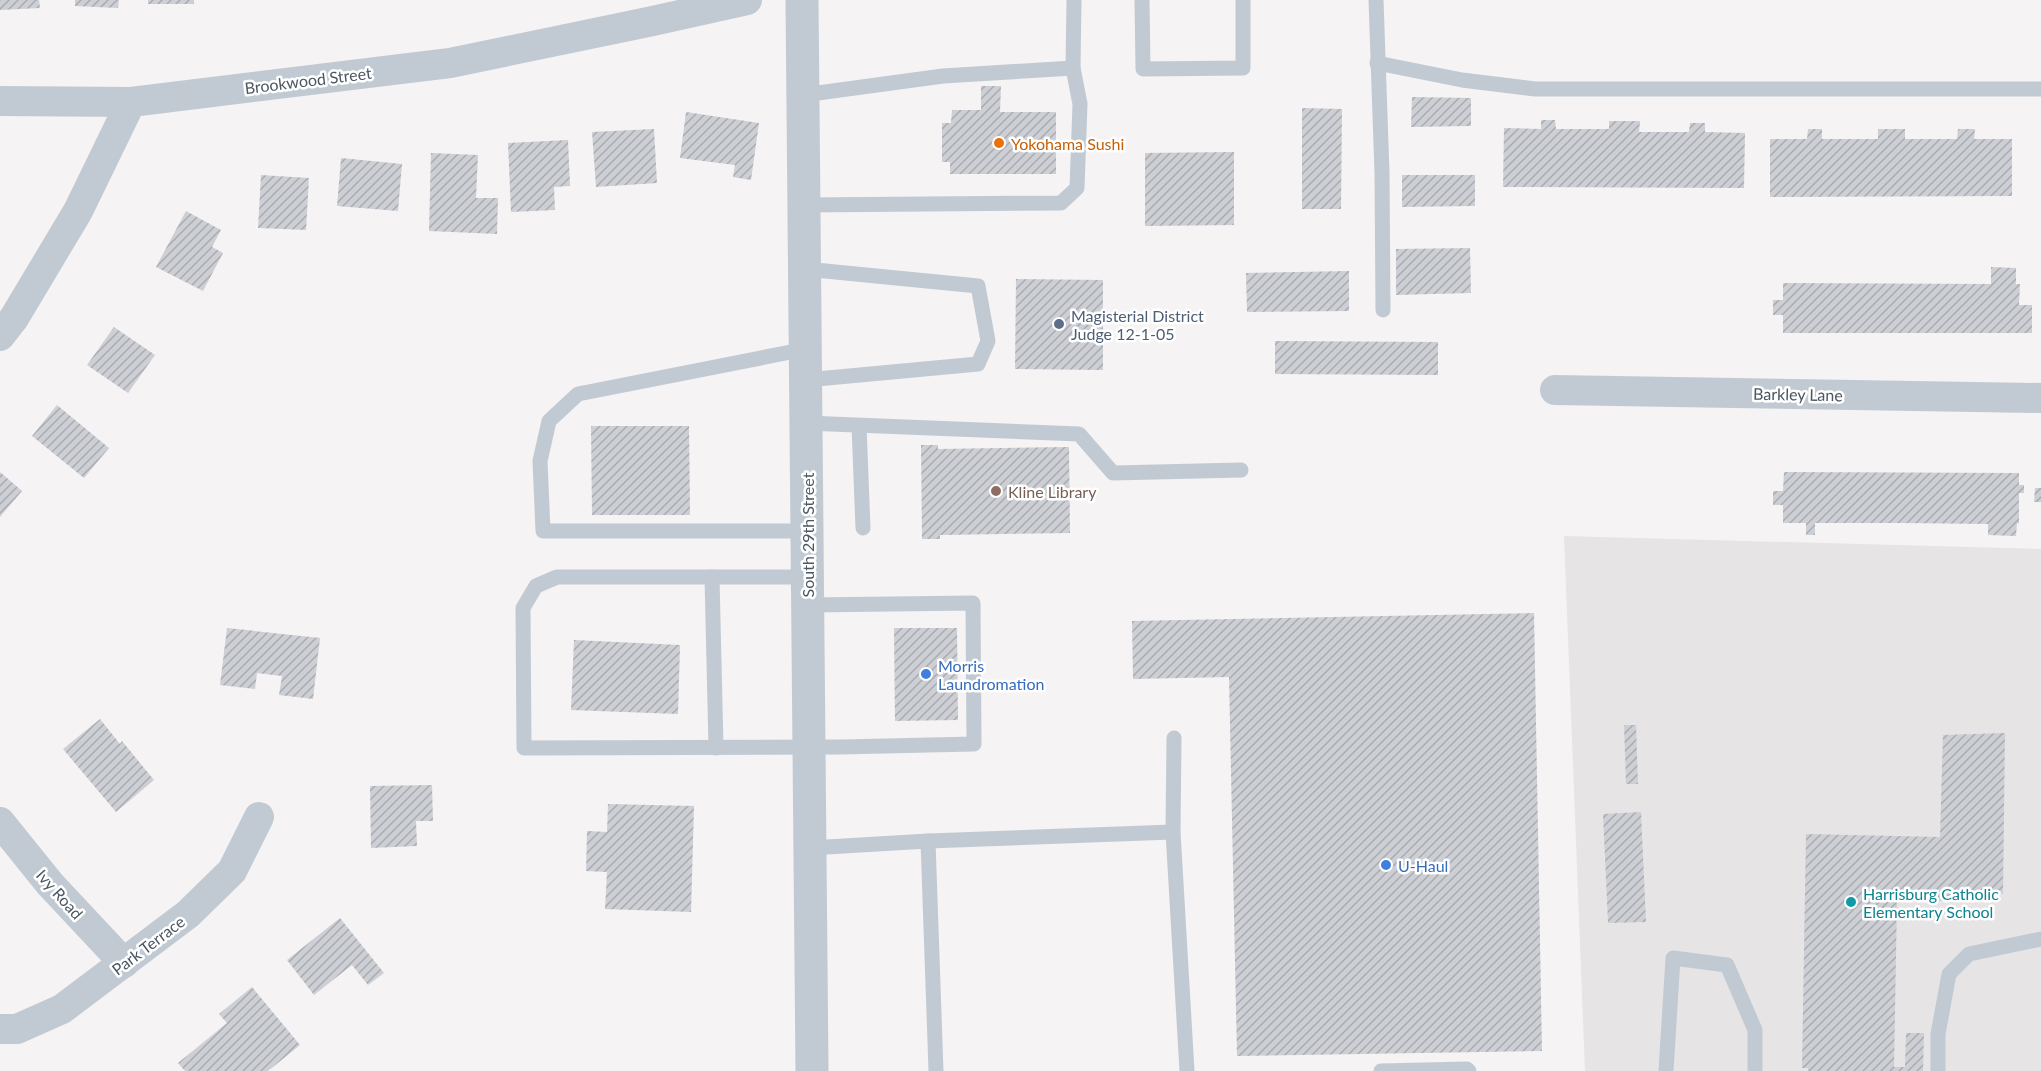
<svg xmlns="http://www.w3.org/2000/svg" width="2041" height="1071" viewBox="0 0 2041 1071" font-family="Lato,sans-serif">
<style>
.education{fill:#e6e4e5}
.building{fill:url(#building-hatch)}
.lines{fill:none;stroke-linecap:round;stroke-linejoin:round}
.service{stroke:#c1cad2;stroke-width:15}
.minor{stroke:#c1cad2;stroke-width:30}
.tertiary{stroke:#c1cad2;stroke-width:33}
.food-dot{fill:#e8710a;stroke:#fff;stroke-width:2}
.service-dot{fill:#5c6f8a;stroke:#fff;stroke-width:2}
.education-dot{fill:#8d6e63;stroke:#fff;stroke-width:2}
.shop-dot{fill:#3f7fe0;stroke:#fff;stroke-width:2}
.culture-dot{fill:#0f9aa8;stroke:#fff;stroke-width:2}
.labels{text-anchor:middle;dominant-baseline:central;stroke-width:5;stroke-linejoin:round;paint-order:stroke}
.street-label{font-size:16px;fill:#4a5661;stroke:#fff}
.food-label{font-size:16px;fill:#c56008;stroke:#fff;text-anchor:start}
.service-label{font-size:16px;fill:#4e5e75;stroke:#fff;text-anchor:start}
.education-label{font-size:16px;fill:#785e54;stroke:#fff;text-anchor:start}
.shop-label{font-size:16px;fill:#366cbe;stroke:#fff;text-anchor:start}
.culture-label{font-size:16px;fill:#0d838f;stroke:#fff;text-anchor:start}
</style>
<defs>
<pattern id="building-hatch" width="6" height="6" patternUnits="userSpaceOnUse" patternTransform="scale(1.5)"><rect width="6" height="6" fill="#cdcfd5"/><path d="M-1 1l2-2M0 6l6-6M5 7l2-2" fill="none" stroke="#a8abb0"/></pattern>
</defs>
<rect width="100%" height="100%" fill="#f5f3f3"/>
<!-- education -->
<polygon class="education" points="1564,536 2041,549 2041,1071 1585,1071"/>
<!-- building -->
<g class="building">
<polygon points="0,0 39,0 40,8 0,10"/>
<polygon points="75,0 119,0 118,8 75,6"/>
<rect x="148" y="0" width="46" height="4"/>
<polygon points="981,86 1001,86 1000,112 1056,112 1056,174 950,174 950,162 942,162 942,123 951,123 952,110 981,110"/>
<polygon points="1412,97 1471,98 1471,126 1411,127"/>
<polygon points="1302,108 1342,109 1341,209 1302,209"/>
<polygon points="686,112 759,123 751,180 733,177 735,165 680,158"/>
<polygon points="1541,120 1555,120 1556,129 1609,129 1609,121 1640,121 1639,132 1689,132 1690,123 1705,123 1705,132 1745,133 1744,188 1503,187 1504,128 1541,129"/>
<polygon points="654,129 657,183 596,187 592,132"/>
<polygon points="1808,129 1822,129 1822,139 1878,139 1878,129 1905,129 1905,139 1957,139 1958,129 1975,129 1974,139 2012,139 2012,196 1770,197 1770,139 1807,139"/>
<polygon points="568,140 570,186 554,187 555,210 511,212 508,143"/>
<polygon points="1234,152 1234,225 1145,226 1145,153"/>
<polygon points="431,153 478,155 476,198 498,198 497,234 429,231"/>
<polygon points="341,158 402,164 398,211 337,206"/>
<polygon points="261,175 309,178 306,230 258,228"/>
<polygon points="1402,175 1475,175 1475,206 1402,207"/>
<polygon points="186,211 221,230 212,247 223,253 203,291 156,267"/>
<polygon points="1470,248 1471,293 1396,295 1396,249"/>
<polygon points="1991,267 2016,268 2016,284 2020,284 2019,305 2032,305 2032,333 1783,333 1783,315 1773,315 1773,300 1783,300 1783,283 1987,284 1991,284"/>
<polygon points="1349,271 1349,311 1247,312 1246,273"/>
<polygon points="1016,279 1103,280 1103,370 1015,369"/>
<polygon points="114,327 155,355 128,393 87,365"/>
<polygon points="1275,341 1438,342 1438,375 1275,374"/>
<polygon points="57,405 109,448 84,478 32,436"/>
<polygon points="591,426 689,426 690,515 592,515"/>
<polygon points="921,445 938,445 938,449 1069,447 1070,533 940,535 940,539 922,539"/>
<polygon points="0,472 22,491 0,517"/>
<polygon points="1784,472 2019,473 2019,485 2024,485 2024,493 2019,493 2019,524 2017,523 2016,536 1988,535 1988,524 1902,523 1815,523 1815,535 1806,535 1806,523 1783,523 1783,505 1773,505 1773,491 1783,491"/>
<polygon points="2035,488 2041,488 2041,502 2034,502"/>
<polygon points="1534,613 1542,1051 1237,1056 1229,677 1133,679 1132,621"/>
<polygon points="227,628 320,638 313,699 279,695 282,676 257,673 255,689 220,685"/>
<polygon points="894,628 957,628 958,720 895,721"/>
<polygon points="574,640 680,645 678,714 571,710"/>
<polygon points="100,719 120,744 122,741 154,780 116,812 63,749"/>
<polygon points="1624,725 1636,725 1638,784 1626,784"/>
<polygon points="2005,733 2003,894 1983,894 1983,901 1897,901 1894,1067 1905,1067 1906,1033 1924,1033 1923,1071 1808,1071 1808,1068 1802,1068 1806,834 1940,837 1943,735"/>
<polygon points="432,785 433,821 416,821 417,846 371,848 370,786"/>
<polygon points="608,804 694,806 691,912 605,909 607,872 586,871 587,831 607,832"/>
<polygon points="1641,812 1646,922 1608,923 1603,814"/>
<polygon points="340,918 384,973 368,985 352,965 314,995 287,960"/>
<polygon points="252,987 300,1045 268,1071 185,1071 178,1063 227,1023 219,1014"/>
</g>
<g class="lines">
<!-- service -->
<g class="service">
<polyline points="1142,0 1143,69 1243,68 1243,0"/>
<polyline points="1376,0 1382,173 1383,310"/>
<polyline points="1377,63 1462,80 1535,89 2041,89"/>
<polyline points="803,95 943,76 1073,68"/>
<polyline points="804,205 1061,203 1077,188 1080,104 1073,68 1074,0"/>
<polyline points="805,269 978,286 988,341 978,364 806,380"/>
<polyline points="806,349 578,394 549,421 540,461 543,531 807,531"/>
<polyline points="806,423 1079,434 1113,473 1241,470"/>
<polyline points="859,426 863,528"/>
<polyline points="712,577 716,748"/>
<polyline points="807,577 557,577 536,586 523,608 524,748 840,747 974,744 973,603 808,605"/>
<polyline points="1174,738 1173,832 1187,1071"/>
<polyline points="928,841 936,1071"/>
<polyline points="810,848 928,841 1173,832"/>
<polyline points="1381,1071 1467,1069 1469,1071"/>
<polyline points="1666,1071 1673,958 1727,965 1755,1030 1755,1071"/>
<polyline points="1938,1071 1938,1034 1949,974 1969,954 2041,939"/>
</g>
<!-- minor -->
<g class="minor">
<polyline points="0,101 131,102"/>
<polyline points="0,336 14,318 78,211 131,102 450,63 648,22 747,0"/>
<polyline points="1555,390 2041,398"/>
<polyline points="0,822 50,884 124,963"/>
<polyline points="0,1029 17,1029 62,1009 188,914 232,871 259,817"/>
</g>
<!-- tertiary -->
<polyline class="tertiary" points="802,0 812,1071"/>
</g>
<!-- markers -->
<circle class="food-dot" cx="999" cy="143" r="6"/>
<circle class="service-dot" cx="1059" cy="324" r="6"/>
<circle class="education-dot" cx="996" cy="491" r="6"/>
<g class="shop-dot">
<circle cx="926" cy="674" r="6"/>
<circle cx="1386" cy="865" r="6"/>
</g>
<circle class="culture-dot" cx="1851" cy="902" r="6"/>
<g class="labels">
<!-- street labels -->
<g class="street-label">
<text transform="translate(308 80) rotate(-7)">Brookwood Street</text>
<text transform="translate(1798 394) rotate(1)">Barkley Lane</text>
<text transform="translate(807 535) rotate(-90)">South 29th Street</text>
<text transform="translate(60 894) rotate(48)">Ivy Road</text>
<text transform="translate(148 945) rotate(-37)">Park Terrace</text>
</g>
<!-- food labels -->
<g class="food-label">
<text x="1011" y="143">Yokohama Sushi</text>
</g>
<!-- service labels -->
<g class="service-label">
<text x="1071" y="315">Magisterial District<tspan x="1071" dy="18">Judge 12-1-05</tspan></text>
</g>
<!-- education labels -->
<g class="education-label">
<text x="1008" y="491">Kline Library</text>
</g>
<!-- shop labels -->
<g class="shop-label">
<text x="938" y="665">Morris<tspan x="938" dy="18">Laundromation</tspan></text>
<text x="1398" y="865">U-Haul</text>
</g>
<!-- culture labels -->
<g class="culture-label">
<text x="1863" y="893">Harrisburg Catholic<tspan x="1863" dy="18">Elementary School</tspan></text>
</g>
</g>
</svg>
